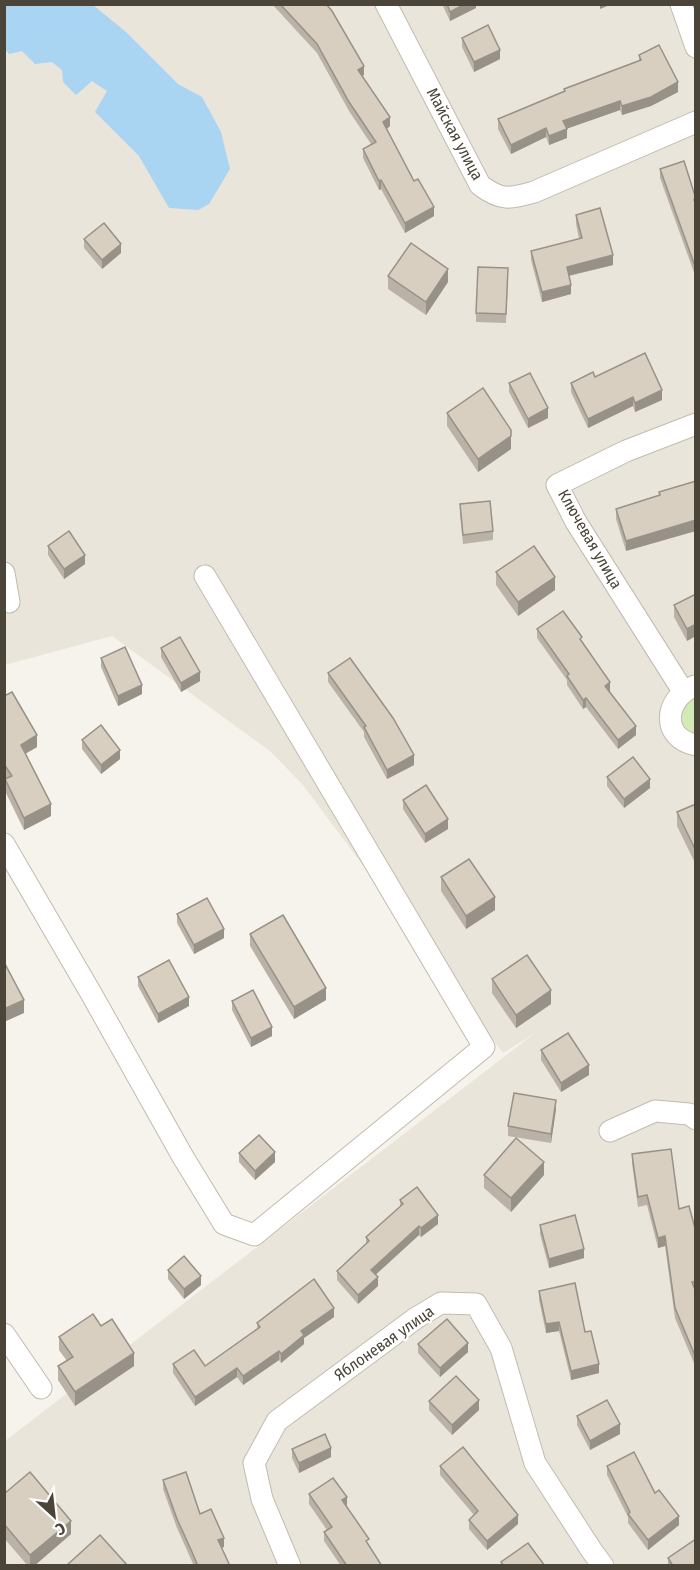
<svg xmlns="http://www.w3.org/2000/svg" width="700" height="1570" viewBox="0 0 700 1570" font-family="'Fira Sans Condensed',sans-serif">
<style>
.residential{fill:#eae5da}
.green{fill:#d2eab5}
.water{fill:#a9d4f2}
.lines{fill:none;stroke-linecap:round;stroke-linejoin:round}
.minor-casing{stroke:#c2bbae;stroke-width:23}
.minor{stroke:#fff;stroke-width:21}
.wall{fill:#bab2a6}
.shaded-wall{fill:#979187}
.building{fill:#d8cfc1;stroke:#979187;stroke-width:1.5}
.labels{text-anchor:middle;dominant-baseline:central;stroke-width:4.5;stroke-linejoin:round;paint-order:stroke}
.street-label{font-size:16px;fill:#4b4439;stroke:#fff}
</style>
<rect width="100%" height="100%" fill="#f6f3ec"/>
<!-- residential -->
<polygon class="residential" points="5,5 695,5 695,1565 6,1566 5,1564 5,1441 535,1033 503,1053 303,785 271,752 112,636 5,665"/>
<!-- green -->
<path class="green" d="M695,698v36c-13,-6 -17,-16 -11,-29z"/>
<!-- water -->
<polygon class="water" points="4,5 93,5 126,32 178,84 202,97 221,132 230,169 209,204 198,210 169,208 139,156 95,112 107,91 92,81 76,95 63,82 62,70 52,62 35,64 22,51 9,54 5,49"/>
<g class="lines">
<defs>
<g id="minor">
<path d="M386,4l94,181c21,16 30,14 54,7l162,-70"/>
<polyline points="681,4 696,47"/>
<polyline points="4,573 9,602"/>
<path d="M695,686c-31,12 -35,52 1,59"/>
<polyline points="683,691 576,522 557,485 626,451 696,424"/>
<polyline points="4,844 92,995 183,1157 224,1224 254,1235 484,1047 205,576"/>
<polyline points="610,1131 655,1111 689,1114 696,1119"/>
<polyline points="4,1334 41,1388"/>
<polyline points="290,1566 262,1499 254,1463 277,1421 416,1318 441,1303 476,1304 501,1348 535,1463 592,1551 603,1566"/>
</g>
</defs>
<!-- minor casing -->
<use href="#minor" class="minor-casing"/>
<!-- minor -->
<use href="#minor" class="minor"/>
</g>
<!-- wall -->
<g class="wall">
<polygon points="272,4 326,4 364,75 362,76 390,126 387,129 414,181 434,216 405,233 381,189 379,190 363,158 363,149 371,144 349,111 317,53"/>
<polygon points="442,4 476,4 476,8 450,21"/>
<polygon points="462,38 500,59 474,72 462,47"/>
<polygon points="639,55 678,92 651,106 622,115 620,110 566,129 567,138 549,145 546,137 511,154 498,129 498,119 639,61"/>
<polygon points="660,169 696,199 696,278 660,178"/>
<polygon points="576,215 613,265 569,276 571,294 542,302 531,260 531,251 579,239 576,224"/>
<polygon points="84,239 121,253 102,269 84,248"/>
<polygon points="388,276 448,282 426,315 388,289"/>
<polygon points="508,277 506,323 476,322 476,313"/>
<polygon points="595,377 662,400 635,412 633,406 588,428 571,392 571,383"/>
<polygon points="509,383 548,418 528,428 509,392"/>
<polygon points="447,413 511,449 478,472 447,426"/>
<polygon points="696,481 626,551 616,519 616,509 659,495 659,492"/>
<polygon points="460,504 493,531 493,540 463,544 460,514"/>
<polygon points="48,546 85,564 64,579 48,555"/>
<polygon points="496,572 555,590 518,616 496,585"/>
<polygon points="696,594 687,641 674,617 674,605"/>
<polygon points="537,629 582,641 610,692 636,735 618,749 586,707 583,709 567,685 567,680 537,638"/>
<polygon points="161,648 200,681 181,692 161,657"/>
<polygon points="101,658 142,694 118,706 101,667"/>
<polygon points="328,673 414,765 387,779 364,737 364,732 328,682"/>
<polygon points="4,696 37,747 25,754 51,816 24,830 5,791 5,779 6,779 4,776"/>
<polygon points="82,740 120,759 101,774 82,749"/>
<polygon points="607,777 650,788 624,808 607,786"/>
<polygon points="403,800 448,829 425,843 403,809"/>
<polygon points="696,804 696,865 677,826 677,812"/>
<polygon points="441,877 495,910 466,929 441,891"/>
<polygon points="177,914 224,938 194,954 177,923"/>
<polygon points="250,934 326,1000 294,1019 250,946"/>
<polygon points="138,977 189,1006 158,1023 138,986"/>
<polygon points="492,979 551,1004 516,1028 492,993"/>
<polygon points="232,1001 272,1036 251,1047 232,1010"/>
<polygon points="541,1050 589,1075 561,1092 541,1060"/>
<polygon points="556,1109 551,1143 508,1136 508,1126"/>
<polygon points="239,1153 275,1162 255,1180 239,1162"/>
<polygon points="632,1154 679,1209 696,1232 696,1368 675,1318 665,1246 658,1248 647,1205 638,1207 632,1164"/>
<polygon points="484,1175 544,1175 511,1212 484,1188"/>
<polygon points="400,1200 438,1224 421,1237 419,1235 375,1275 378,1286 358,1304 337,1280 337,1271 366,1245 366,1237 400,1207"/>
<polygon points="540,1225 584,1258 549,1268 540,1234"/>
<polygon points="168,1270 201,1285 184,1299 168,1279"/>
<polygon points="539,1291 585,1332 599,1373 571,1380 559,1331 546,1333 539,1300"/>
<polygon points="334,1317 304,1338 304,1344 281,1363 279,1360 243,1385 237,1377 195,1406 173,1373 173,1364 205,1366 257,1329 257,1323"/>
<polygon points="101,1326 134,1366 75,1406 58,1380 58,1366 67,1361 59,1350 59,1337"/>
<polygon points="418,1344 468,1352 440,1377 418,1353"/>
<polygon points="429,1401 479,1410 452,1435 429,1410"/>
<polygon points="577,1416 620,1434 590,1450 577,1425"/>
<polygon points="292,1449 331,1457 299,1473 292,1458"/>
<polygon points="440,1466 518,1524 487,1550 469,1529 469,1520 474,1515 440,1475"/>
<polygon points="607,1466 655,1493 679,1525 648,1550 628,1523 628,1517 607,1475"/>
<polygon points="163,1480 200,1514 224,1547 222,1548 230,1566 194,1566 177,1528 163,1489"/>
<polygon points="4,1494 71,1534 34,1566 28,1566 4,1538"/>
<polygon points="309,1494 347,1506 369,1546 382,1566 341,1566 324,1541 324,1532 327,1530 309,1504"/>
<polygon points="668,1558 696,1566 668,1566"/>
</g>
<!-- shaded-wall -->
<g class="shaded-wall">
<polygon points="465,4 476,4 476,8 450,21 450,12"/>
<polygon points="600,4 612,4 600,9"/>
<polygon points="500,50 500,59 474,72 474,62"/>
<polygon points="364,66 364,75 358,79 358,70"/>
<polygon points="678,82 678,92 651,106 622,115 622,106"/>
<polygon points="620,101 620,110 563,130 563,121"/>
<polygon points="390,117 390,126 383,131 383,122"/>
<polygon points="546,128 546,137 511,154 511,145"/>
<polygon points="567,129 567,138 549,145 549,136"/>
<polygon points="381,180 381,189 379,190 379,181"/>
<polygon points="434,207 434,216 405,233 405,223"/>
<polygon points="121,244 121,253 102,269 102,260"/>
<polygon points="613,255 613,265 567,276 567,267"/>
<polygon points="448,269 448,282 426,315 426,302"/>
<polygon points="571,285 571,294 542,302 542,292"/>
<polygon points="662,390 662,400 635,412 635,403"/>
<polygon points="633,397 633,406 588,428 588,419"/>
<polygon points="548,408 548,418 528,428 528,419"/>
<polygon points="511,436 511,449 478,472 478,459"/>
<polygon points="696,520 696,531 626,551 626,541"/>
<polygon points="85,555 85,564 64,579 64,569"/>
<polygon points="555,577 555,590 518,616 518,602"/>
<polygon points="696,624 696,636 687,641 687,629"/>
<polygon points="200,672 200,681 181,692 181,683"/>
<polygon points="610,682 610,691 605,695 605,686"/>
<polygon points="142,685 142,694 118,706 118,696"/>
<polygon points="586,698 586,707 583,709 583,700"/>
<polygon points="636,726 636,735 618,749 618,740"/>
<polygon points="37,735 37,747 21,756 21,745"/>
<polygon points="120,750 120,759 101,774 101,765"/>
<polygon points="414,755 414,765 387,779 387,770"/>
<polygon points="650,779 650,788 624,808 624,799"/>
<polygon points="51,804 51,816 24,830 24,818"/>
<polygon points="448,819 448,829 425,843 425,834"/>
<polygon points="495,897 495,910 466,929 466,916"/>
<polygon points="224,929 224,938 194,954 194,945"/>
<polygon points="326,988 326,1000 294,1019 294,1007"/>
<polygon points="551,990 551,1004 516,1028 516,1015"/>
<polygon points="189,997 189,1006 158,1023 158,1014"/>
<polygon points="24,1000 24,1013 4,1022 4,1009"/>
<polygon points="272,1027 272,1036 251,1047 251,1038"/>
<polygon points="589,1065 589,1075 561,1092 561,1083"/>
<polygon points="556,1100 556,1109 551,1143 551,1134"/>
<polygon points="275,1152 275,1162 255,1180 255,1171"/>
<polygon points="544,1162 544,1175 511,1212 511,1198"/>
<polygon points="438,1215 438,1224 421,1237 421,1228"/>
<polygon points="419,1226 419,1235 371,1279 371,1270"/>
<polygon points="665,1236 665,1246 658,1248 658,1238"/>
<polygon points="584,1249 584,1258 549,1268 549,1259"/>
<polygon points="201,1276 201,1285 184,1299 184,1289"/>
<polygon points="378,1277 378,1286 358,1304 358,1295"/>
<polygon points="334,1308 334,1317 304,1338 304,1344 281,1363 281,1354 301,1331"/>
<polygon points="559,1322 559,1331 546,1333 546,1324"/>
<polygon points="468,1343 468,1352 440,1377 440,1368"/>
<polygon points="279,1351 279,1360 243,1385 243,1376"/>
<polygon points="134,1353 134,1366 75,1406 75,1392"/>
<polygon points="599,1364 599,1373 571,1380 571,1371"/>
<polygon points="237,1368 237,1377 195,1406 195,1397"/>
<polygon points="479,1400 479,1410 452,1435 452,1425"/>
<polygon points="620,1424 620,1434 590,1450 590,1441"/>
<polygon points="331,1448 331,1457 299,1473 299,1463"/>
<polygon points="347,1497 347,1506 342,1500"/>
<polygon points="518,1515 518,1524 487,1550 487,1541"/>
<polygon points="679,1516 679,1525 648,1550 648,1540"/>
<polygon points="71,1521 71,1534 34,1566 30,1566 30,1555"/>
<polygon points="224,1538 224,1547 218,1549 218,1540"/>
</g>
<!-- building -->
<g class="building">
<polygon points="280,4 326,4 332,11 364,66 358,70 390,117 383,122 414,181 418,179 434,207 405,223 381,180 379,181 363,149 376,142 349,102 317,44"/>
<polygon points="447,4 465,4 450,12"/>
<polygon points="488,25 500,50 474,62 462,38"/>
<polygon points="659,45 678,82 651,97 622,106 620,101 563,121 567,129 549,136 546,128 511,145 498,119 565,91 564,89 641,60 639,55"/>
<polygon points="684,161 696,199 696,200 694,200 696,205 696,269 660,169"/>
<polygon points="600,208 613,255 567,267 571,285 542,292 531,251 582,238 576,215"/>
<polygon points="104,223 121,244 102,260 84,239"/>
<polygon points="411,243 448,269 426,302 388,276"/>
<polygon points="478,267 508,268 506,314 476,313"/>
<polygon points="645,353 662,390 635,403 633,397 588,419 571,383 593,372 595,377"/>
<polygon points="530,373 548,408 528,419 509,383"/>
<polygon points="483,388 511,430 511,436 478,459 447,413"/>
<polygon points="696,481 696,520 626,541 616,509 660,495 659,492"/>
<polygon points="490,501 493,531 463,535 460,504"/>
<polygon points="69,531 85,555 64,569 48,546"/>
<polygon points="534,546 555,577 518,602 496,572"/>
<polygon points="696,594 696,624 687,629 674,605"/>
<polygon points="563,611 582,637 580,639 610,682 605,686 636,726 618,740 586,698 583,700 567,676 569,674 537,629"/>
<polygon points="180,637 200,672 181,683 161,648"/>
<polygon points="125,647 142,685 118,696 101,658"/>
<polygon points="350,658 393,718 414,755 387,770 364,727 366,726 328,673"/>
<polygon points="12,692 37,735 21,745 51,804 24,818 5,779 12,776 4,764 4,696"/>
<polygon points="101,725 120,750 101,765 82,740"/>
<polygon points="633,757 650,779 624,799 607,777"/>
<polygon points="426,785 448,819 425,834 403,800"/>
<polygon points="696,804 696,851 677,812"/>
<polygon points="469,859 495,897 466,916 441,877"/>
<polygon points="207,898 224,929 194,945 177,914"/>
<polygon points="283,915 326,988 294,1007 250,934"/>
<polygon points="527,955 551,990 516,1015 492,979"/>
<polygon points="169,960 189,997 158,1014 138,977"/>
<polygon points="4,962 24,1000 4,1009"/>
<polygon points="253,990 272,1027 251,1038 232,1001"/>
<polygon points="568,1033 589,1065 561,1083 541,1050"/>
<polygon points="514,1093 556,1100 551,1134 508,1126"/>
<polygon points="259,1135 275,1152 255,1171 239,1153"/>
<polygon points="516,1138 544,1162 511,1198 484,1175"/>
<polygon points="671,1149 679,1209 689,1206 696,1232 696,1281 692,1282 696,1292 696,1358 675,1308 665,1236 658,1238 647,1195 638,1197 632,1154"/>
<polygon points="417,1187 438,1215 421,1228 419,1226 371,1270 378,1277 358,1295 337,1271 369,1241 366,1237 403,1204 400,1200"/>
<polygon points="575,1215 584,1249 549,1259 540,1225"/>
<polygon points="184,1256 201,1276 184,1289 168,1270"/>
<polygon points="314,1279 334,1308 301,1331 304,1335 281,1354 279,1351 243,1376 237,1368 195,1397 173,1364 194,1350 205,1366 260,1327 257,1323"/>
<polygon points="575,1283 585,1332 591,1331 599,1364 571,1371 559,1322 546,1324 539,1291"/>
<polygon points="93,1314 101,1326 112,1319 134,1353 75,1392 58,1366 73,1357 59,1337"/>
<polygon points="447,1319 468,1343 440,1368 418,1344"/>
<polygon points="456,1376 479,1400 452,1425 429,1401"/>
<polygon points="607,1400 620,1424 590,1441 577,1416"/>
<polygon points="325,1434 331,1448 299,1463 292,1449"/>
<polygon points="463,1447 518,1515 487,1541 469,1520 478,1511 440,1466"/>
<polygon points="634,1452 655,1493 659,1490 679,1516 648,1540 628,1514 630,1512 607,1466"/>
<polygon points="30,1472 71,1521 30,1555 4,1524 4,1494"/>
<polygon points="186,1472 200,1514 211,1509 224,1538 218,1540 230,1566 198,1566 192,1552 177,1519 163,1480"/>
<polygon points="333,1478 347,1497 342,1500 369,1539 366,1541 382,1566 347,1566 324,1532 332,1527 309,1494"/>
<polygon points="100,1535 128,1566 66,1566"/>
<polygon points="696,1539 696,1566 673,1566 668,1558"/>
<polygon points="528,1543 545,1566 504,1566 501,1562"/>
</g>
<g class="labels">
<!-- street labels -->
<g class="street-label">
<text transform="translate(455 134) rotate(62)">Майская улица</text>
<text transform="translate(590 539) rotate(60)">Ключевая улица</text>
<text transform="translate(384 1343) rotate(-35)">Яблоневая улица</text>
</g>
</g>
<!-- border -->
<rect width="700" height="1570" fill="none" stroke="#4b4439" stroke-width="12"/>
<!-- north arrow -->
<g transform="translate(54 1516) rotate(153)" stroke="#ffffff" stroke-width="4.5" paint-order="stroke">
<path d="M0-4.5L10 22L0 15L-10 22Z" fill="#4b4439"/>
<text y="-9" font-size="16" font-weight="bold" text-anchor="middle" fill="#4b4439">С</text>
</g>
</svg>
